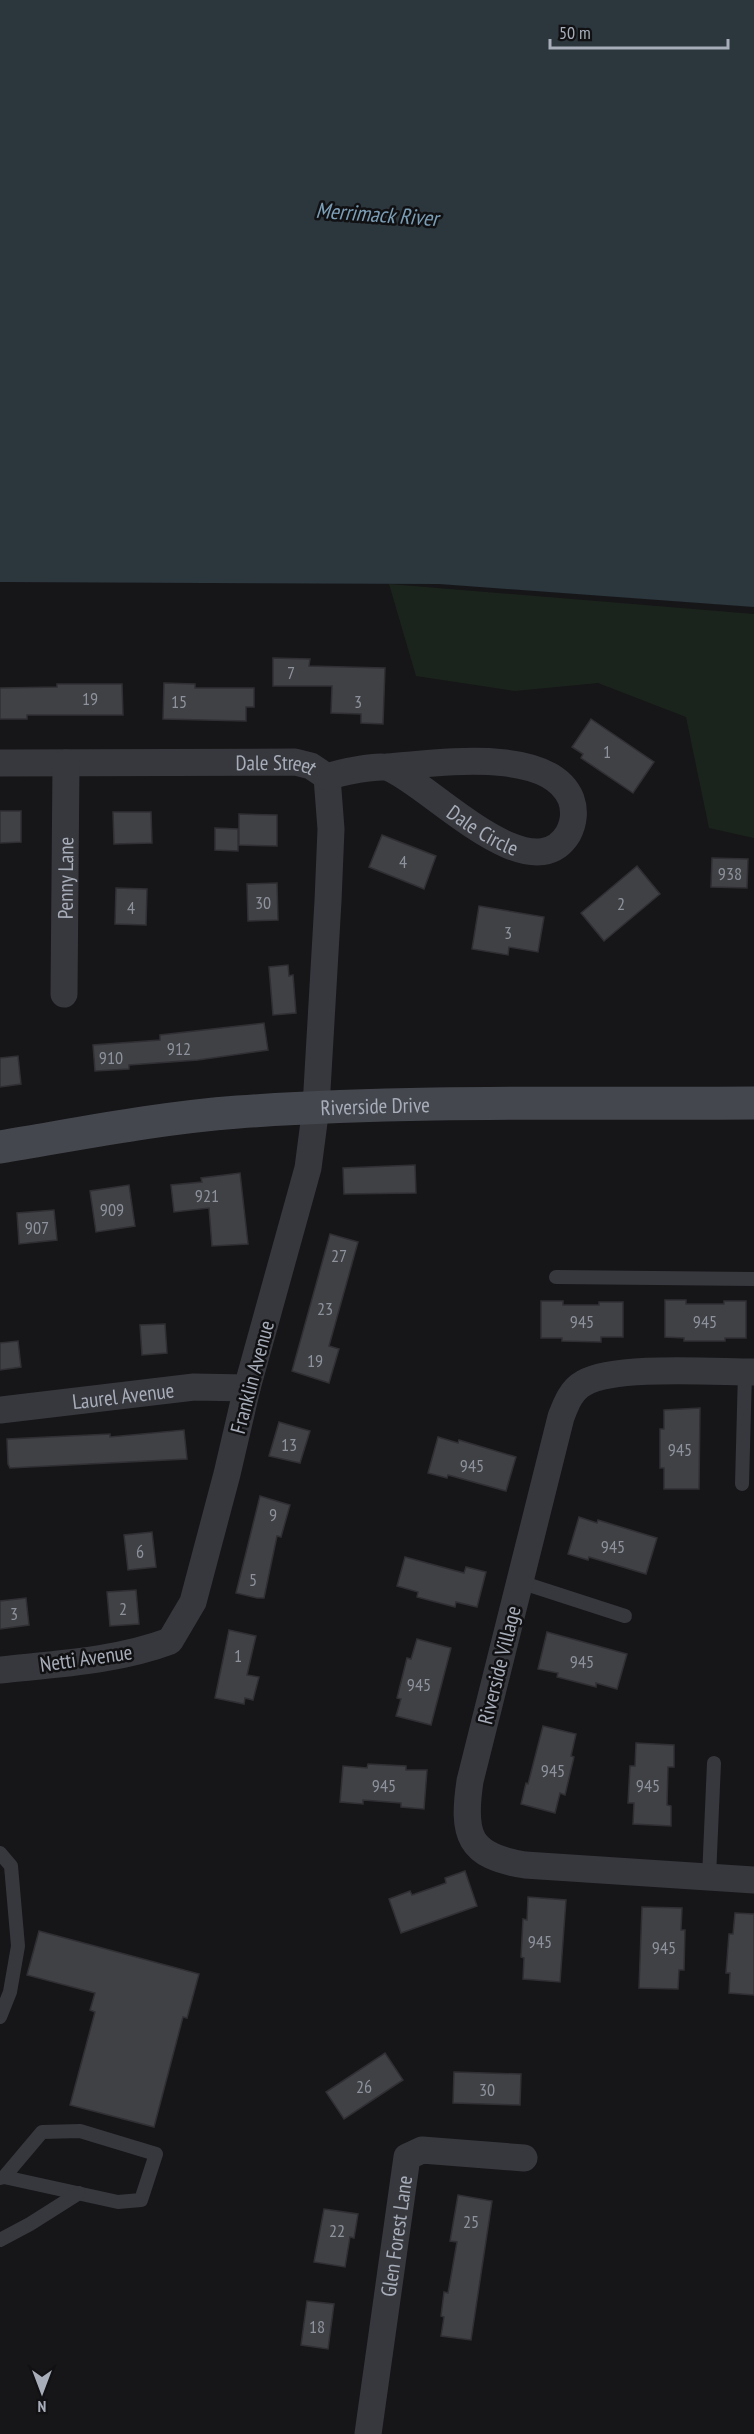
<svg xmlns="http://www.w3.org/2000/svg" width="754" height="2434" viewBox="0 0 754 2434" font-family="'PT Sans Narrow',sans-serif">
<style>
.green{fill:#1b241c}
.water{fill:#2b363d}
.building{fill:#404145;stroke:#303034;stroke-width:1.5}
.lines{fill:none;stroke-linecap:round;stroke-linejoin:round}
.service{stroke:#37383d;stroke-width:14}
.minor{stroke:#37383d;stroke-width:27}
.secondary{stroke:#44474e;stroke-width:33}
.labels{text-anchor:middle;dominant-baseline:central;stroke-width:5;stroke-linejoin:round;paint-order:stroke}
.number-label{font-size:18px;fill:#8d929c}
.street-label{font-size:21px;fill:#a7adb9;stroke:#111113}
.water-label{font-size:22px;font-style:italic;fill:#7b9eb7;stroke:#111113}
</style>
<rect width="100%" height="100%" fill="#161618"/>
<!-- green -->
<polygon class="green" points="389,584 754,614 754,838 709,828 686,717 598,683 515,691 416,676"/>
<!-- water -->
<polygon class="water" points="0,0 754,0 754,607 439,584 0,582"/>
<!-- building -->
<g class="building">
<polygon points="273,658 310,659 309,666 385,668 383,724 361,723 361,714 331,713 332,686 273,686"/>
<polygon points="164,683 195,684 195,688 254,688 254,707 246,707 246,721 163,719"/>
<polygon points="57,684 122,684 123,715 27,715 27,719 0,719 0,688 57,687"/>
<polygon points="591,719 654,762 633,793 581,758 583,754 572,747"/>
<polygon points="0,811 21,811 21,842 0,843"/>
<polygon points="113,812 151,812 152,843 114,844"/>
<polygon points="239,814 277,815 277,846 239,845"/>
<polygon points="215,828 238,829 238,851 215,850"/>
<polygon points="382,835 436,856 424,889 369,867"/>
<polygon points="712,858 748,859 747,888 711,887"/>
<polygon points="637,866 660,894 604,941 581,913"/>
<polygon points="277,883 278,920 248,921 247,884"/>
<polygon points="116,888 147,889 146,925 115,924"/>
<polygon points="479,906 544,917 538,952 509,947 508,955 472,949"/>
<polygon points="288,965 289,976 293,975 296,1013 273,1015 269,967"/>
<polygon points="264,1023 268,1050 198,1060 129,1065 129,1069 95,1071 93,1045 160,1040 160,1035"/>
<polygon points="18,1056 21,1084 0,1087 0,1058"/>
<polygon points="415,1165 416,1193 344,1194 343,1168"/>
<polygon points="240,1173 248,1244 212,1246 209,1208 174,1212 171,1185 202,1182 201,1178"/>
<polygon points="129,1185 135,1226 96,1232 90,1191"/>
<polygon points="54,1210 57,1240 19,1244 17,1213"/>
<polygon points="330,1234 358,1242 329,1346 339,1349 329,1383 292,1371"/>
<polygon points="665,1300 686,1300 686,1304 724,1304 724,1301 746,1301 746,1338 725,1338 725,1341 684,1341 684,1338 665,1337"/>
<polygon points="541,1301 563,1301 563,1305 599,1305 599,1302 623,1302 623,1337 601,1337 601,1342 562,1341 562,1338 541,1338"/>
<polygon points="165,1324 167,1353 142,1355 140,1325"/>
<polygon points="18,1341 21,1367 0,1370 0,1343"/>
<polygon points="700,1408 699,1489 664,1489 664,1468 660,1468 660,1429 664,1429 664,1410"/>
<polygon points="279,1422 310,1431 300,1463 269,1456"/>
<polygon points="184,1430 187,1459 10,1468 8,1464 7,1439 110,1434 110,1437"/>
<polygon points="438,1437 458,1443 459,1440 516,1457 506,1491 448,1475 447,1478 428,1473"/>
<polygon points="260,1496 290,1505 281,1537 277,1536 264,1598 257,1598 236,1593"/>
<polygon points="579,1517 597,1523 598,1520 657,1538 646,1574 589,1557 588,1560 568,1554"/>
<polygon points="152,1532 156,1567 128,1570 124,1535"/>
<polygon points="405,1557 464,1573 466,1567 486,1572 477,1607 456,1602 455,1607 417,1597 418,1592 397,1586"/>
<polygon points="136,1590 139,1624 110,1626 107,1592"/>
<polygon points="26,1598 29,1625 0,1629 0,1601"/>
<polygon points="229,1630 256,1636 247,1675 259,1677 253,1700 245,1698 244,1704 215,1698"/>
<polygon points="547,1632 627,1654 617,1689 596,1683 596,1687 557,1677 558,1673 538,1669"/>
<polygon points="417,1639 451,1648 431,1725 396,1716 401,1699 397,1698 407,1658 411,1659"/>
<polygon points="543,1726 576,1734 571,1756 574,1757 565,1795 560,1793 555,1813 521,1804 526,1783 528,1784"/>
<polygon points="636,1743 674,1745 674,1767 668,1767 667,1805 671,1806 671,1826 633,1824 634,1803 628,1803 630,1766 635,1766"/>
<polygon points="368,1764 406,1766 406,1770 427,1770 424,1809 401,1807 401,1803 363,1800 363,1804 340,1802 343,1766 367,1768"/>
<polygon points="465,1871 477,1906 401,1933 389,1899 410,1891 412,1895 446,1883 445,1878"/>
<polygon points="528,1897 566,1900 560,1982 523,1979 524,1958 521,1957 523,1919 527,1920"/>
<polygon points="642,1907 682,1908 681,1930 685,1930 684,1970 679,1970 678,1989 639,1988"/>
<polygon points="735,1913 754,1914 754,1995 729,1993 730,1973 726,1973 729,1934 733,1934"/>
<polygon points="39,1931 199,1974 187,2018 183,2017 154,2127 70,2105 95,2012 90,2010 95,1993 27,1975"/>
<polygon points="385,2053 403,2080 344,2119 326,2092"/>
<polygon points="454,2072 521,2074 520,2105 453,2103"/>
<polygon points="458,2195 492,2201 471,2340 441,2336 444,2317 441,2316 444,2292 448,2293 457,2242 450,2241"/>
<polygon points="324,2209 358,2214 354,2238 350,2237 345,2267 314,2262"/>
<polygon points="307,2301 334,2304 328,2349 301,2345"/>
</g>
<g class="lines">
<!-- service -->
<g class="service">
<polyline points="556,1277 754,1279"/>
<polyline points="742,1484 745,1372"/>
<polyline points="520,1582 625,1616"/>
<polyline points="0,1853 11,1866 18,1946 10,1992 0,2017"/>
<polyline points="709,1877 714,1763"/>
<polyline points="0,2178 4,2177 118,2202 141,2200 156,2154 80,2131 42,2132 4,2177"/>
<polyline points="0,2240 30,2224 79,2193"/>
</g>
<!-- minor -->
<g class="minor">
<path id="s1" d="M0,763l295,-1 16,4 16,11 4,52 -3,72 -12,206 -8,61 -61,220 -20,86 -34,128 -23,39c-53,20 -114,23 -170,29"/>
<path id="s2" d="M327,777c11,-4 52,-13 62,-9 39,15 142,127 179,66 6,-11 7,-24 3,-35 -22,-54 -138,-35 -183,-32"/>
<path id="s3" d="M64,994l2,-231"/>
<path d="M754,1372c-40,0 -139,-7 -170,11 -13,7 -18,21 -23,34l-91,364c-8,54 -2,75 55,84l229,15"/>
<path id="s4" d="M0,1410l194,-23 53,1"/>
<path id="s5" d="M368,2434l39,-277 15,-7 102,8"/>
</g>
<!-- secondary -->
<path class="secondary" id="s6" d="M0,1147c79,-13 158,-29 238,-35 171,-12 344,-8 516,-9"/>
</g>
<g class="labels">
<!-- number labels -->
<g class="number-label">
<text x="291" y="672">7</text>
<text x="90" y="698">19</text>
<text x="179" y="701">15</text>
<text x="358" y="701">3</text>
<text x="607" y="751">1</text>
<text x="403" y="861">4</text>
<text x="730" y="873">938</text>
<text x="263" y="902">30</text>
<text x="621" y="903">2</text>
<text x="131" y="907">4</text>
<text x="508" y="932">3</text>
<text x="179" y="1048">912</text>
<text x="111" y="1057">910</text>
<text x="207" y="1195">921</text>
<text x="112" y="1209">909</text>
<text x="37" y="1227">907</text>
<text x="339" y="1255">27</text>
<text x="325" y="1308">23</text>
<text x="582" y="1321">945</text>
<text x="705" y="1321">945</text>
<text x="315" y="1360">19</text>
<text x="289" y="1444">13</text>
<text x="680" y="1449">945</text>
<text x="472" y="1465">945</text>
<text x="273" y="1514">9</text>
<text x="613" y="1546">945</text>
<text x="140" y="1551">6</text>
<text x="253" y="1579">5</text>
<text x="123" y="1608">2</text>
<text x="14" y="1613">3</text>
<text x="238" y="1655">1</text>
<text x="582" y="1661">945</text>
<text x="419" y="1684">945</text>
<text x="553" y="1770">945</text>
<text x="384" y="1785">945</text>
<text x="648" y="1785">945</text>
<text x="540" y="1941">945</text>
<text x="664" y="1947">945</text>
<text x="364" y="2086">26</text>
<text x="487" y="2089">30</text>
<text x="471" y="2221">25</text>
<text x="337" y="2230">22</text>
<text x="317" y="2326">18</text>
</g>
<!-- street labels -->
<g class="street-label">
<text stroke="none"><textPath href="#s1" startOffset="276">Dale Street</textPath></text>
<text stroke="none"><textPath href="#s2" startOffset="176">Dale Circle</textPath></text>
<text stroke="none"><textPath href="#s3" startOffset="116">Penny Lane</textPath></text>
<text stroke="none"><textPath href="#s6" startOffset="378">Riverside Drive</textPath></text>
<text transform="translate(252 1377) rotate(-75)">Franklin Avenue</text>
<text stroke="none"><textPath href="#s4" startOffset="124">Laurel Avenue</textPath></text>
<text transform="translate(86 1658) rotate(-8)">Netti Avenue</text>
<text transform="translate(499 1665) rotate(-76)">Riverside Village</text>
<text stroke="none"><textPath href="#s5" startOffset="200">Glen Forest Lane</textPath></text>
</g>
<!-- water labels -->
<g class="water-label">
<text transform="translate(377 214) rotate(4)">Merrimack River</text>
</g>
</g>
<!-- north arrow -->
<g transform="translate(42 2392) rotate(180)" stroke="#111113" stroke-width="4.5" paint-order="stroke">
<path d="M0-4.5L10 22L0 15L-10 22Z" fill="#a7adb9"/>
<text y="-9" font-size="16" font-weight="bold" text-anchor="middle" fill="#a7adb9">N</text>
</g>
<!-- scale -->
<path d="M550 39v9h178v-9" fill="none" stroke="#a7adb9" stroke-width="3"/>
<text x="559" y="39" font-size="18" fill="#a7adb9" stroke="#111113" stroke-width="4.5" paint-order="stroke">50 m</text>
</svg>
